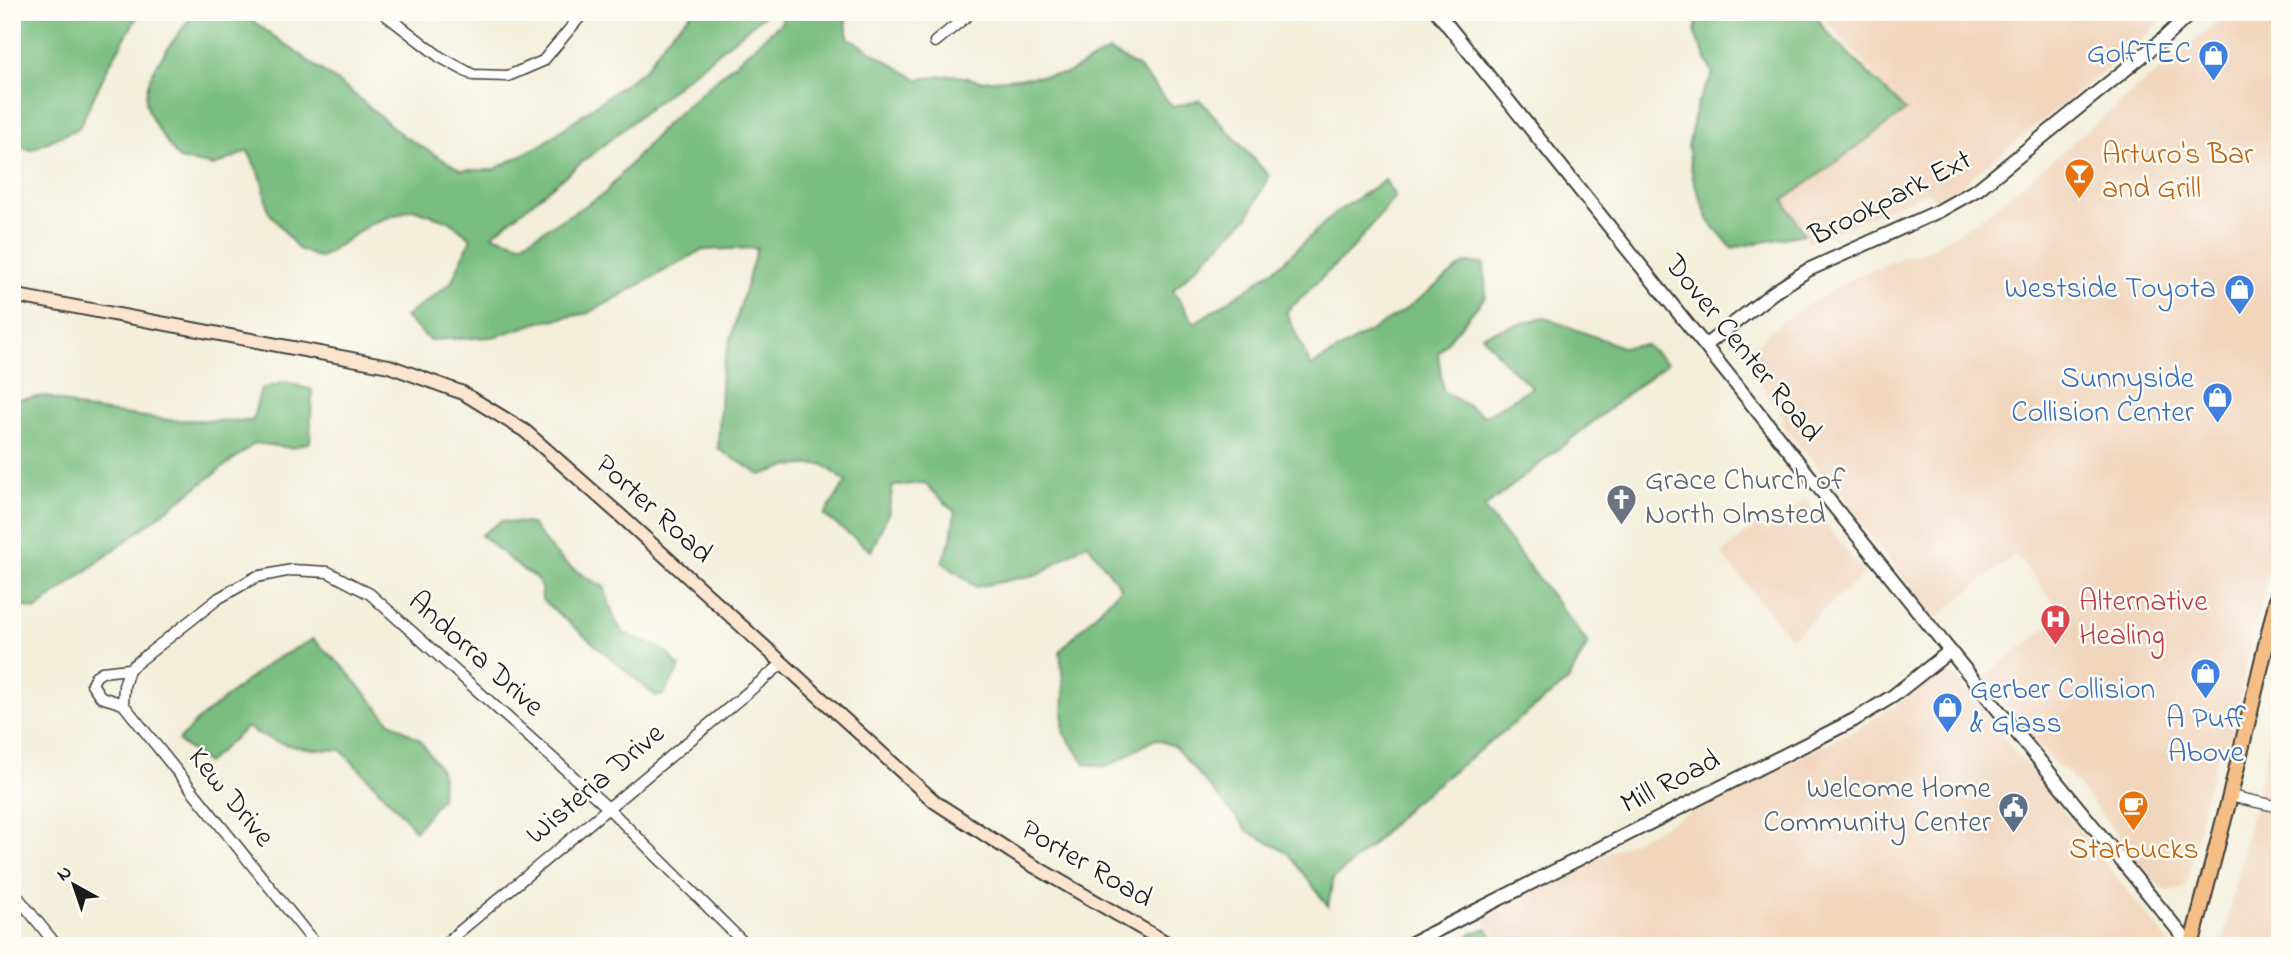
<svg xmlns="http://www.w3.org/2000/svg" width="2292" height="958" viewBox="0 0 2292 958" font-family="'Indie Flower',sans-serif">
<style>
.built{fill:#f1d5bd}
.forest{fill:#79bd80;stroke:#4a6c4e;stroke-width:2}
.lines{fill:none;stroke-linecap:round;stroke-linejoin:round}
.minor-casing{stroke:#3c3c38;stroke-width:13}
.tertiary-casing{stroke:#3c3c38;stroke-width:16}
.secondary-casing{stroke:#3c3c38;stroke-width:16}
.primary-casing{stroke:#3c3c38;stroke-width:18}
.minor{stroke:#fff;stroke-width:10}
.tertiary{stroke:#fff;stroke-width:12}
.secondary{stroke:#fbe5cf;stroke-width:12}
.primary{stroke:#f6be87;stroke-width:14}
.labels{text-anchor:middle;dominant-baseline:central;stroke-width:5;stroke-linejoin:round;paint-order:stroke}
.shop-label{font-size:30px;fill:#366cbe;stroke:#fdfcf7;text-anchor:end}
.food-label{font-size:30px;fill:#c56008;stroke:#fdfcf7;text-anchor:start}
.street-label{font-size:30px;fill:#1c1c1c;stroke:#fdfcf7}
.worship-label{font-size:30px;fill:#5b616d;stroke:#fdfcf7;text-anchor:start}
.health-label{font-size:30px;fill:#be3a42;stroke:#fdfcf7;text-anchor:start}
.service-label{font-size:30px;fill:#4e5e75;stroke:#fdfcf7;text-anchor:end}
</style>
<rect width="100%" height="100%" fill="#fdfcf7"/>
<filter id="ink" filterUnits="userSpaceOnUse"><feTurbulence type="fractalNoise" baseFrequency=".0143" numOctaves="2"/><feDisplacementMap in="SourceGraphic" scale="14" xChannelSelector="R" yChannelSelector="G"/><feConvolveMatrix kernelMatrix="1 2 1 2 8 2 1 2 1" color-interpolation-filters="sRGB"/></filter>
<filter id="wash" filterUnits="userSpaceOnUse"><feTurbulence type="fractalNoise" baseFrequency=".00686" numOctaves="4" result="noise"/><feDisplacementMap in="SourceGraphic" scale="28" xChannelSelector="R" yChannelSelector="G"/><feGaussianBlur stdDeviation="1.57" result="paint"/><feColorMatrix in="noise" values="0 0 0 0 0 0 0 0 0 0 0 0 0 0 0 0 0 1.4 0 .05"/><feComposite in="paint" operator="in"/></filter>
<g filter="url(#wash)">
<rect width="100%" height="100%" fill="#f3efda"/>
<!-- built -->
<g class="built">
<polygon points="1818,12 2171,12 2135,46 1948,196 1936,201 1928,192 1808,242 1784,200 1906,111"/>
<polygon points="2229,12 2280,12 2280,536 2271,562 2226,756 2219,750 2204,803 2188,881 2182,889 2168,891 2160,887 2064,768 2061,770 2032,739 1984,678 2063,614 2015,554 1935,619 1871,536 1844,506 1847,503 1780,422 1783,416 1752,370 1754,349 1768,333 1791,315 1853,278 1902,257 1920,254 1962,231 1997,206"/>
<polygon points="1806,499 1865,574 1795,635 1789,637 1722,554 1758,523 1766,532"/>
<polygon points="1946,673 1953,674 2172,946 1504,946 1482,917 1860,727 1895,705 1935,675"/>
<polygon points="2280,694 2280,946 2221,946"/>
</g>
<!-- forest -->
<g class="forest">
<polygon points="12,12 140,12 108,67 79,128 30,150 12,145"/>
<path d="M194,12h46l109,78 53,45 59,35h32l48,-25 104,-76 22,-32 26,-25h75l-276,223 29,9 83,-50 61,-69 119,-105 -12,-8h77l-4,5 3,20 69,42 36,-4 28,6 85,-7 43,-23 29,16 35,40 27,-7 69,76 -21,41 -75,73 21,33 56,-36 31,-23 54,-51 50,-33 10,17 -43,52 -66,63 25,54 91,-54 63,-49 19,1 2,32 -48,57 5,38 42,25 47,-29 -24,-21 -26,-31 61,-18 79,30 24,-2 21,18 -183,145 104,135 -20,38 -158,124 -39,41 -38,33 -5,27 -41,-54 -38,-20 -75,-86 -19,-7 -48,28 -21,-3 -23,-32 1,-41 -4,-40 61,-63 -34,-45 -48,31 -63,13 -34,-25 9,-22 4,-28 -31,-29 -31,3 -5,28 -17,37 -47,-36 22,-33 -23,-18 -35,2 -27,9 -43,-26 4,-80 35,-121 -55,2 -113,63 -49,9 -47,15 -64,3 -24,-23 46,-34 20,-45 -22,-17 -36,-12 -41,14 -52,35 -22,-9 -30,-38 -6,-31 -14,-29 -34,15 -35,-7c-11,-15 -35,-45 -33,-62 2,-32 32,-59 48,-85z"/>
<polygon points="1698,12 1813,12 1826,31 1906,111 1784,200 1804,234 1732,248 1709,221 1693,179 1688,147 1697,104 1713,74 1695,34"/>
<polygon points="286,382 312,390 310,442 291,448 255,443 35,610 12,602 12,400 46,396 85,409 169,420 252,421 261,389"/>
<path d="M501,521l31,3c22,33 37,45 72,63l11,33 8,13 43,18 14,17 -17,27 -7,1 -114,-96c0,-14 -3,-24 -18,-29l-43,-36z"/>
<path d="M313,639l31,29 45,53 31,19 22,32 -1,26 -26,33 -11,-15 -63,-66c-35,0 -64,-3 -94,-23l-40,36 -29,-22 21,-22 71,-57z"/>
<polygon points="1486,928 1500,946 1476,946 1469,935"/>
</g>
</g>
<g filter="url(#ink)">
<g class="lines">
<defs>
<g id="minor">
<polyline points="382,12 440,57 473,75 508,76 543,61 584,12"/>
<polyline points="935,42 972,12"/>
<polyline points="123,704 124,686 129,669"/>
<polyline points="2230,796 2280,807"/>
<polyline points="12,890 57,946"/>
<polyline points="317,946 123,704 101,697 92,684 96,676 102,672 129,669 219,598 256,577 292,570 328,572 370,594 607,807 747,946"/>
<polyline points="442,946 783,663"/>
<polyline points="752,946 763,943 769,946"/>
</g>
<g id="tertiary">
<polyline points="1437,12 1950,651 2191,946"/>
<polyline points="1706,345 1774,292 1808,270 1939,211 1978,189 2162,40 2192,12"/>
<polyline points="1406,946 1854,720 1893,696 1950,651"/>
</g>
<polyline id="secondary" points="12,295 389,366 463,393 525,431 621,516 935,802 1027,862 1172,946"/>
<polyline id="primary" points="2191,946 2230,796 2280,586"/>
</defs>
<!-- minor casing -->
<use href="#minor" class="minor-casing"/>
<!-- tertiary casing -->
<use href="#tertiary" class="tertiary-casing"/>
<!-- secondary casing -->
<use href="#secondary" class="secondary-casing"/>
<!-- primary casing -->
<use href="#primary" class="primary-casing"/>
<!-- minor -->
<use href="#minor" class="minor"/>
<!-- tertiary -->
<use href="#tertiary" class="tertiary"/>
<!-- secondary -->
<use href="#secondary" class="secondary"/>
<!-- primary -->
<use href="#primary" class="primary"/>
</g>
</g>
<!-- icons -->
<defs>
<symbol id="shop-pin" viewBox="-11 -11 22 30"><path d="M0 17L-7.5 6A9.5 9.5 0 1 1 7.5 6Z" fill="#3f7fe0" stroke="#fdfcf7"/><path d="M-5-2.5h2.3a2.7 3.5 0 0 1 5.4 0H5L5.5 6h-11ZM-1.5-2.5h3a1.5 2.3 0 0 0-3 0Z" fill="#fff"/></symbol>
<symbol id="bar-pin" viewBox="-11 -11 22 30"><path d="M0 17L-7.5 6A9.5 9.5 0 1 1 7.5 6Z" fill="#e8710a" stroke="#fdfcf7"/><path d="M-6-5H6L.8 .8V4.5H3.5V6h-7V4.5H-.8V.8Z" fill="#fff"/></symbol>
<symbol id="church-pin" viewBox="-11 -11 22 30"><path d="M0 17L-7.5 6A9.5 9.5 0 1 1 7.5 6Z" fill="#6b7280" stroke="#fdfcf7"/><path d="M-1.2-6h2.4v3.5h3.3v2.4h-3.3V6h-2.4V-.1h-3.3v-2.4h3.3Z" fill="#fff"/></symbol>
<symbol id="hospital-pin" viewBox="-11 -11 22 30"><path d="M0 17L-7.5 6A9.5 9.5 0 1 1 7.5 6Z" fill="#e0444e" stroke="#fdfcf7"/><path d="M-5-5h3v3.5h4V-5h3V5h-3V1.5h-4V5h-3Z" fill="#fff"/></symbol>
<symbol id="cafe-pin" viewBox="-11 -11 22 30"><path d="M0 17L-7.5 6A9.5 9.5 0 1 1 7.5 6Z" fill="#e8710a" stroke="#fdfcf7"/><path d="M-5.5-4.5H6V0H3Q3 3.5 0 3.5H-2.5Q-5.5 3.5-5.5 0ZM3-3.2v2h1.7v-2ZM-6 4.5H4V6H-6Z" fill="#fff"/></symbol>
<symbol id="civic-pin" viewBox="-11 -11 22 30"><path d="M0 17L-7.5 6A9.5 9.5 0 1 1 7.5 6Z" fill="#5c6f8a" stroke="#fdfcf7"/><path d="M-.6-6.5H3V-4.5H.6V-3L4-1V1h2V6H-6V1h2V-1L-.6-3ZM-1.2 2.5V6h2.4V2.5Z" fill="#fff"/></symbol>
</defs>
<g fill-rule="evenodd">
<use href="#shop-pin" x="2196" y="38" width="35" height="47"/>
<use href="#bar-pin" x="2062" y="156" width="35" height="47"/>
<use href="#shop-pin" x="2222" y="272" width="35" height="47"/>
<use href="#shop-pin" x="2200" y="380" width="35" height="47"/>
<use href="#church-pin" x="1604" y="482" width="35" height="47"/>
<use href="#hospital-pin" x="2038" y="602" width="35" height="47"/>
<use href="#shop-pin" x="2188" y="656" width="35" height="47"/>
<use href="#shop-pin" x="1930" y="690" width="35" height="47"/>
<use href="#cafe-pin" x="2116" y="788" width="35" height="47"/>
<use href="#civic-pin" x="1996" y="790" width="35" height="47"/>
</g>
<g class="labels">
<!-- shop labels -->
<g class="shop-label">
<text x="2191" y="55">GolfTEC</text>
<text x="2216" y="290">Westside Toyota</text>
<text x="2194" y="380">Sunnyside<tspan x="2194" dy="34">Collision Center</tspan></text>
<text x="1970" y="691" text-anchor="start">Gerber Collision<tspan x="1970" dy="34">&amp; Glass</tspan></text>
<text x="2206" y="720" text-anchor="middle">A Puff<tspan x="2206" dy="34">Above</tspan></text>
</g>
<!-- food labels -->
<g class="food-label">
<text x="2102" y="156">Arturo's Bar<tspan x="2102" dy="34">and Grill</tspan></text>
<text x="2134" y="851" text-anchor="middle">Starbucks</text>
</g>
<!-- street labels -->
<g class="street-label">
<text transform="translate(1891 199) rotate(-27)">Brookpark Ext</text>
<text transform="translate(1742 349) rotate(51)">Dover Center Road</text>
<text transform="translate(653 510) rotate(42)">Porter Road</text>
<text transform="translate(475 655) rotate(42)">Andorra Drive</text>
<text transform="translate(1671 783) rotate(-27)">Mill Road</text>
<text transform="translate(596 785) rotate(-40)">Wisteria Drive</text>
<text transform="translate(230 798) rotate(51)">Kew Drive</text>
<text transform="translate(1086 865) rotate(30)">Porter Road</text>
</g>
<!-- worship labels -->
<g class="worship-label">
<text x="1645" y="482">Grace Church of<tspan x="1645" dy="34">North Olmsted</tspan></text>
</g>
<!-- health labels -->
<g class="health-label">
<text x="2079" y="603">Alternative<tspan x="2079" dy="34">Healing</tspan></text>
</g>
<!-- service labels -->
<g class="service-label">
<text x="1991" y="790">Welcome Home<tspan x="1991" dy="34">Community Center</tspan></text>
</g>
</g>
<!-- margin -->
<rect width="2292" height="958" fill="none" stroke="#fdfcf7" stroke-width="42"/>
<!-- north arrow -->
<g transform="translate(74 885) rotate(320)" stroke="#fdfcf7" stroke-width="5" paint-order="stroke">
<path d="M0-5L12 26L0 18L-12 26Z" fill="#1c1c1c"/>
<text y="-10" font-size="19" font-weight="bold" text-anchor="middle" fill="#1c1c1c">N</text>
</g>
</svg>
